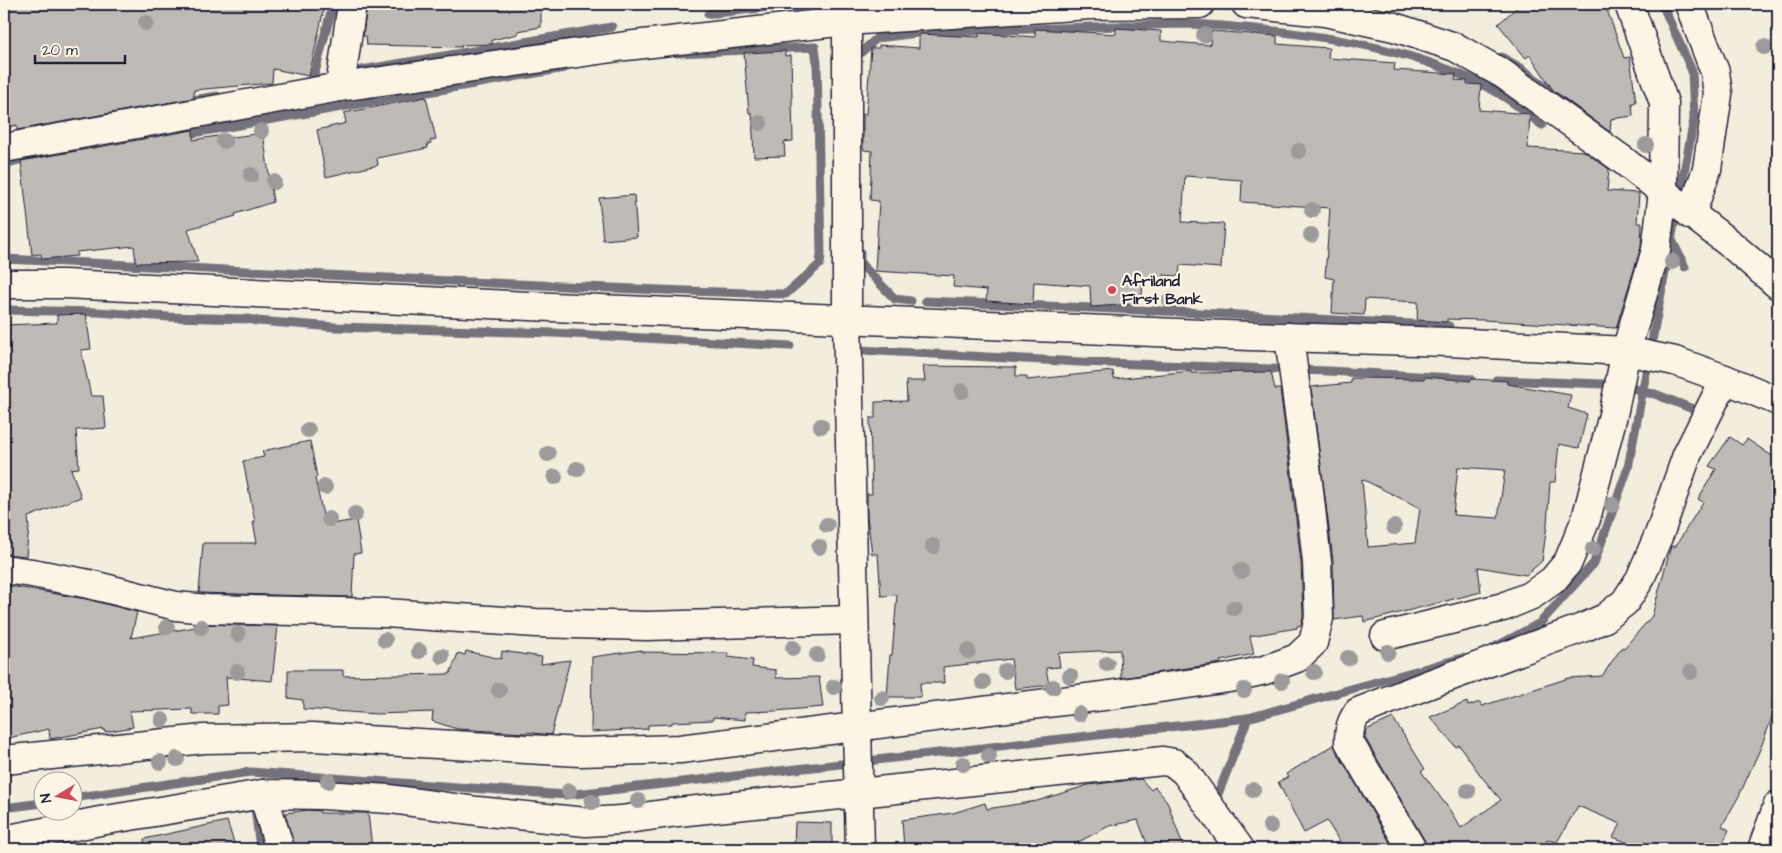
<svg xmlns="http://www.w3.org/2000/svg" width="1782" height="853" viewBox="0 0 1782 853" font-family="'Architects Daughter',sans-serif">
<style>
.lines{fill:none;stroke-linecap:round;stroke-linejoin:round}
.stream{stroke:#75727b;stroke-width:9}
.building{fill:#bfbab6;stroke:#22223b;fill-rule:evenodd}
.street-casing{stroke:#22223b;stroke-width:31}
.secondary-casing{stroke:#22223b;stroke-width:31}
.street{stroke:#fcf5e5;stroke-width:28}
.secondary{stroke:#fcf5e5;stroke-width:28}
.tree{fill:#9d9a9b}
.poi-dot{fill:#d1495b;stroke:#fcf5e5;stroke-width:2}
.labels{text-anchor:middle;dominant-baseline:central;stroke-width:4.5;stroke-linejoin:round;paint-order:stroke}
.poi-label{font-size:16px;font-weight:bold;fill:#22223b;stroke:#fcf5e5;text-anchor:start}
</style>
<rect width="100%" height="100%" fill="#f3edde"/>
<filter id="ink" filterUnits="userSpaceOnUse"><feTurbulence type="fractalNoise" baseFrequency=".02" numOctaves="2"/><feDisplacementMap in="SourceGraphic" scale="10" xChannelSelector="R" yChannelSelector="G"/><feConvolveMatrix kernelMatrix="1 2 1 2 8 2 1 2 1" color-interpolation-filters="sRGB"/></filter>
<g filter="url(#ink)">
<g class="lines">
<!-- stream -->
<g class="stream">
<polyline points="708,14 795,4"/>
<polyline points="1501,57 1521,68 1588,118"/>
<path d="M855,62l1,-5 21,-19 41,-5 260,-9c29,0 58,3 87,6 76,8 155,22 224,58 19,9 36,24 53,37"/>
<polyline points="362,70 612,27"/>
<polyline points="304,83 310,81 314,76 333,4"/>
<polyline points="156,106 217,96"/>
<polyline points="182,135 565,68"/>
<polyline points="4,164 19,160 82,150"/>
<polyline points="1671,238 1685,267"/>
<polyline points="860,252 860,263 895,299 911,301"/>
<path d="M4,259c261,12 521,28 782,35l34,-30 1,-10 -4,-191 -2,-16 -138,6"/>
<polyline points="925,301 1162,311 1449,326"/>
<polyline points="4,310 97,312 169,317 248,319 257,321 335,327 554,333 790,346"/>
<polyline points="861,350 1080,362 1328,371 1471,379"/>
<polyline points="1496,380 1604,384 1636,389"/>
<polyline points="1641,392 1655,394 1703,413"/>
<polyline points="1495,647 1540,623 1594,563 1628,468 1694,119 1692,71 1662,4"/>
<polyline points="72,798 250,772 566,795 1248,718 1462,658"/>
<polyline points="1219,805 1216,799 1248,718"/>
<polyline points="255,807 260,849"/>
<polyline points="4,808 42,803"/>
</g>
</g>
<!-- building -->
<g class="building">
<polygon points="4,4 325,4 309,76 273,69 272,83 194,90 194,98 17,130 17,125 4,128"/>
<polygon points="367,4 541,4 541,27 518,31 518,34 492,40 492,44 461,45 462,47 367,45 366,36 363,36"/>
<polygon points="1521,4 1605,4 1624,58 1630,57 1636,102 1632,103 1633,116 1611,119 1610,132 1553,90 1530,55 1526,58 1498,24"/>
<polygon points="1116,28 1161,31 1161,41 1210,45 1211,31 1277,36 1277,44 1329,48 1328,58 1395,63 1394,70 1456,74 1455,80 1467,81 1467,84 1481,85 1479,110 1530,114 1528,148 1584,151 1609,169 1607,191 1639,193 1637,223 1642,223 1641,247 1616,328 1483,320 1447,319 1447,322 1417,320 1418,302 1365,299 1364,315 1332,313 1334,279 1325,277 1330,208 1241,202 1242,180 1185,176 1182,222 1224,224 1221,268 1180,265 1179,276 1163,275 1162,282 1143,281 1142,296 1133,295 1134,304 1091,307 1090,286 1034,282 1033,304 986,301 987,290 953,287 954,276 875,271 879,201 870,200 872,151 864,150 863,148 863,114 866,114 871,48 879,48 879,45 919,48 919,34 979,37 979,33 1035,37 1035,29 1116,34"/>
<polygon points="785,51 785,56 791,55 793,141 784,142 785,156 754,157 752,113 749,113 744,53"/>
<polygon points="426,97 436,139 430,141 431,143 427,144 428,148 377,158 378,165 326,177 317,130 346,123 344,113"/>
<polygon points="193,130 193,140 217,136 218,139 263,133 273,202 235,214 236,216 188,229 198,262 136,263 134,246 77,252 77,256 42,259 41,254 32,255 21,161"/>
<polygon points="634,195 637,237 603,240 599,198"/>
<polygon points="86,314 91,349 81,350 91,396 103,396 106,428 76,430 79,468 71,469 81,497 28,517 29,528 26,556 4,554 4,325 57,323 57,315"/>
<polygon points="923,366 1016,367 1016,376 1027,376 1027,380 1113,371 1114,379 1191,371 1191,373 1271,372 1275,389 1280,389 1292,484 1301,563 1303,616 1301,625 1297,626 1297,628 1250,636 1254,654 1220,661 1221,663 1121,678 1120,650 1058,653 1060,667 1046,668 1049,685 1015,689 1011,659 943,667 944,683 920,683 921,697 887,697 890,655 892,655 897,595 881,596 878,554 872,554 867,516 867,494 872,494 870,418 875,418 875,402 907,401 906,381 925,381"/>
<path d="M1425,377l46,4v-2l36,2v3l64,11 -3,13 19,6 -8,34 -20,-4 -4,38h-5l-3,43 -5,36 -16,14 -48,-8 3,25 -117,30 -1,-6 -29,4 -1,-60 -22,-173 40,-4v-5l73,1zM1458,467l47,3 -7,48 -45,-3zM1362,479l58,29 -5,35 -47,4z"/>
<polygon points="1730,437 1742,445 1747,439 1778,460 1778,670 1773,687 1777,691 1770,709 1774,712 1761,747 1739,796 1722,826 1729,830 1720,849 1644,849 1613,837 1621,824 1578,806 1557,842 1547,840 1544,849 1428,849 1425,841 1365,738 1366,730 1393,718 1425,769 1421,771 1449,809 1461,828 1501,800 1481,776 1459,745 1456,747 1430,717 1467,702 1468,706 1480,702 1482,706 1569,678 1602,676 1622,647 1624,648 1652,616 1671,546 1675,547 1703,502 1698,499 1716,469 1709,466"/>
<polygon points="310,441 317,477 315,478 325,525 356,520 361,553 354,554 352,597 199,593 203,543 257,543 253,522 255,522 243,461 264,457 262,451"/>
<polygon points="4,585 86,599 137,612 131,638 196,627 196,624 278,626 272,681 226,677 228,705 218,706 218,714 192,714 192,709 130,711 133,727 105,732 104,729 50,739 49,729 4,739"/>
<polygon points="642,650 642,652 728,653 728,657 753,660 752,667 776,670 776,678 819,677 823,707 775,711 745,712 745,720 713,717 713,720 672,722 672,724 648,725 648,729 591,732 592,657"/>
<polygon points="466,651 501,659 502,651 542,657 541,664 570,660 551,735 527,732 526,733 457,729 432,721 433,712 377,714 303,709 303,700 288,698 288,670 343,670 343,676 450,674 458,653 465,655"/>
<polygon points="1334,745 1336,750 1394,849 1344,849 1327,821 1304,833 1278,782 1288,777 1286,774"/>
<polygon points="1141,779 1151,790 1155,787 1167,801 1184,849 1149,849 1138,820 1109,826 1065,849 904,849 902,820 953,813 985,803 987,809 1037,801 1088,785"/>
<polygon points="308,810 320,811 320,813 368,813 372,849 295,849 285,813"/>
<polygon points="227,821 236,849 145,849 144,839"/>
<polygon points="795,822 832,823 832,849 794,849"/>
</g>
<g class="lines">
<defs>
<g id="street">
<polyline points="847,4 847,319 860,849"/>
<polyline points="1246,4 1325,12 1394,27 1455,47 1503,74 1620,158 1734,247 1778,285"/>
<polyline points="1689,4 1715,72 1718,94 1707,169 1691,215"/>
<polyline points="340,87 352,4"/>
<polyline points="4,148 340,87 626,46 846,21 1090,5 1200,4"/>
<polyline points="4,569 32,573 89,584 176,606 207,609 385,613 536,623 647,626 854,620"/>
<polyline points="1385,636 1503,607 1532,595 1553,580 1568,562 1586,519 1613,415 1626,351 1656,250 1663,192 1664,103 1629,4"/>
<polyline points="4,760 204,739 313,737 580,752 680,749 1103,696 1229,678 1265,670 1297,658 1313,643 1319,618 1317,562 1308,482 1289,337"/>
<polyline points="263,794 280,849"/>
<polyline points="4,840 100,821 263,794 322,795 390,799 477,811 586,822 621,820 678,812 1163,761 1174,763 1185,772 1240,849"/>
<path d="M1412,849l-63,-107c0,-13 2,-20 9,-30l69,-27 158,-58 20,-9 20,-16 15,-23 20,-47 27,-77 38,-76"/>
</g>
<g id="secondary">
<polyline points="4,284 64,284 552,307 1250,336 1449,342 1626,351 1675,361 1725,379 1778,401"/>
<polyline points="1762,849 1778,805"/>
</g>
</defs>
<!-- street casing -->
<use href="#street" class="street-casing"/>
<!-- secondary casing -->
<use href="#secondary" class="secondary-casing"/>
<!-- street -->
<use href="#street" class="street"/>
<!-- secondary -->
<use href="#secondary" class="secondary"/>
</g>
<!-- trees -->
<g class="tree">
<circle cx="146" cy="23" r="8"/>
<circle cx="1204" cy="35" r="8"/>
<circle cx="1764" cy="47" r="8"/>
<circle cx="760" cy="123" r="8"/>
<circle cx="261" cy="131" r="8"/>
<circle cx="224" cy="141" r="8"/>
<circle cx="1646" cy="145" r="8"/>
<circle cx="1299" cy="151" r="8"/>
<circle cx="251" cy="175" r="8"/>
<circle cx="274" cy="182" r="8"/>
<circle cx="1312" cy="210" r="8"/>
<circle cx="1311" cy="235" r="8"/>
<circle cx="1672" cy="262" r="8"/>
<circle cx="1170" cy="300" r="8"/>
<circle cx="962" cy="391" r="8"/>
<circle cx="821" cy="426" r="8"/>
<circle cx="308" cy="430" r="8"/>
<circle cx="548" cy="454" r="8"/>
<circle cx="577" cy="469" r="8"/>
<circle cx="555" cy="477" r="8"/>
<circle cx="325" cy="487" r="8"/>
<circle cx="1612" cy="505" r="8"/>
<circle cx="355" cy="514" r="8"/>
<circle cx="329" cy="519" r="8"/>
<circle cx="827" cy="525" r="8"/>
<circle cx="1394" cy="527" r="8"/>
<circle cx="933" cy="546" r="8"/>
<circle cx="819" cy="547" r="8"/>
<circle cx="1593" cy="549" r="8"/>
<circle cx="1241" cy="571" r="8"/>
<circle cx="1234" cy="608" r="8"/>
<circle cx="167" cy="627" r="8"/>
<circle cx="201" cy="627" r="8"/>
<circle cx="238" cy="634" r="8"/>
<circle cx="385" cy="640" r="8"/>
<circle cx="793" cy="648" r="8"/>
<circle cx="419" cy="651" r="8"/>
<circle cx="968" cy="651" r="8"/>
<circle cx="1388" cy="652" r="8"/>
<circle cx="817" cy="655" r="8"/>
<circle cx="442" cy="656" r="8"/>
<circle cx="1348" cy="658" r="8"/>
<circle cx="1107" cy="664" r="8"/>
<circle cx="1005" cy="671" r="8"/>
<circle cx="237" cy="672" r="8"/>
<circle cx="1314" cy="672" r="8"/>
<circle cx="1691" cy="672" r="8"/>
<circle cx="1070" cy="676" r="8"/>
<circle cx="1282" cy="681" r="8"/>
<circle cx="983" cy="682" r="8"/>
<circle cx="834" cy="687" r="8"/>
<circle cx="1053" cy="687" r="8"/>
<circle cx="499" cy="690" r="8"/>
<circle cx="1244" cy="690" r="8"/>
<circle cx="882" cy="698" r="8"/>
<circle cx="1079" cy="714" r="8"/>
<circle cx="162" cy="720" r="8"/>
<circle cx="989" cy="756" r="8"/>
<circle cx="177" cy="759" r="8"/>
<circle cx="160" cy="762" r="8"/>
<circle cx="963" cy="764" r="8"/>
<circle cx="328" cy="781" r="8"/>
<circle cx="1253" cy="790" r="8"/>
<circle cx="569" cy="791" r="8"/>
<circle cx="1468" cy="791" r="8"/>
<circle cx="638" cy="801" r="8"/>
<circle cx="592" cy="802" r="8"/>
<circle cx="1270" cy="826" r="8"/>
</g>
</g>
<!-- markers -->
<circle class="poi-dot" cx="1112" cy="290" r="5"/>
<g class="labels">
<!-- poi labels -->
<g class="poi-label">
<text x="1122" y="281">Afriland<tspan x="1122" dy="18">First Bank</tspan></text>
</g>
</g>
<!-- margin -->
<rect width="1782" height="853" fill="none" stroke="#fcf5e5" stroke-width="20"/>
<rect x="10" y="10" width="1762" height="833" fill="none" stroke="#22223b" stroke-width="2" filter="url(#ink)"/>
<!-- north arrow -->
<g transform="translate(58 796) rotate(260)"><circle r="24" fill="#fcf5e5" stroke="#a5a1a1"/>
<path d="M0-4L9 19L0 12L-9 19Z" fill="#d1495b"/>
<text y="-8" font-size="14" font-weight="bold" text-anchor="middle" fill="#22223b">N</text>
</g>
<!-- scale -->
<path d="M35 55v8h90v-8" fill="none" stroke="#22223b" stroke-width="2.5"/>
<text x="42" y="55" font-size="15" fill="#22223b" stroke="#fcf5e5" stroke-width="4" paint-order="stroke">20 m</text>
</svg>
